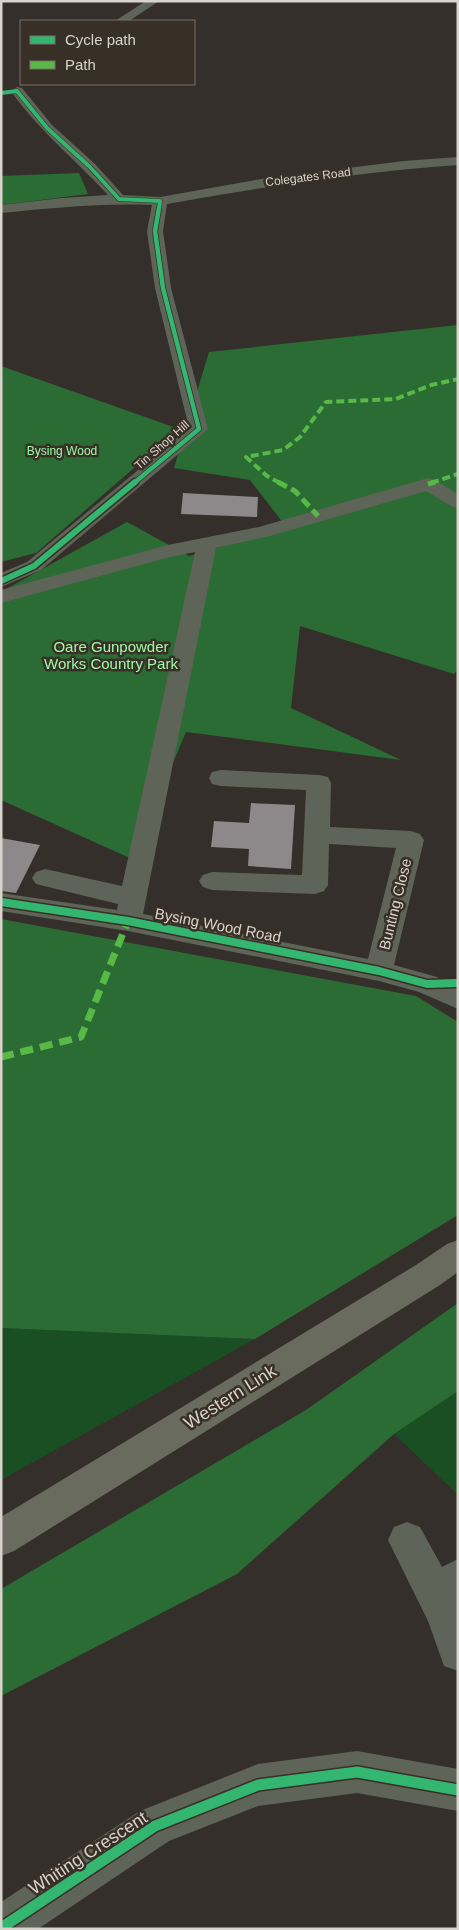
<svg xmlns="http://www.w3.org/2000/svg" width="459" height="1930" viewBox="0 0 459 1930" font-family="Helvetica,sans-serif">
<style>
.green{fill:#194f22}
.forest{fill:#2b6c35}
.building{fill:#8d8889}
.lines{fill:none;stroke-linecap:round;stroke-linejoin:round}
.minor{fill:#5f6458;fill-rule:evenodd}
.major{fill:#686b5e;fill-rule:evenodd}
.quiet-far2{stroke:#58b947;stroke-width:4;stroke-dasharray:8 4;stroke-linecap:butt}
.quiet-far1{stroke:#58b947;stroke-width:5;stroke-dasharray:10 5;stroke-linecap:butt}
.quiet{stroke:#58b947;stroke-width:7;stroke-dasharray:13 7;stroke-linecap:butt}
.cycleway-far4-casing{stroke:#383026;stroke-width:5}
.cycleway-far3-casing{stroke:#383026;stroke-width:6}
.cycleway-far2-casing{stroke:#383026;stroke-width:9}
.cycleway-far1-casing{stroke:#383026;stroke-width:11}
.cycleway-casing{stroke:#383026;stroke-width:14}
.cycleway-far4{stroke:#33b770;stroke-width:4}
.cycleway-far3{stroke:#33b770;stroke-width:4.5}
.cycleway-far2{stroke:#33b770;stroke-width:6}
.cycleway-far1{stroke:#33b770;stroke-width:8}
.cycleway{stroke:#33b770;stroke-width:11}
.labels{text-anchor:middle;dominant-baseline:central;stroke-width:5;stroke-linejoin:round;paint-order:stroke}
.far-street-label{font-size:12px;fill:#d8d3cd;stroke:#383026}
.far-park-label{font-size:12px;fill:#99fca4;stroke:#383026}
.park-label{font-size:15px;fill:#99fca4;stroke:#383026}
.street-label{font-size:15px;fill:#d8d3cd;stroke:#383026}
.near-street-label{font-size:18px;fill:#d8d3cd;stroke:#383026}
</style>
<rect width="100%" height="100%" fill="#342f2a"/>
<!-- green -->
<g class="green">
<polygon points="1,1328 255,1339 1,1480"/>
<polygon points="458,1391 458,1495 394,1434"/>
</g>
<!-- forest -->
<g class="forest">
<polygon points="79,173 88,194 1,205 1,176"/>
<polygon points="458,325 458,669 454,674 300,626 291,708 401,760 186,732 132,859 1,800 1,596 8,588 127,522 189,556 287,528 250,480 174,468 209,352"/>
<polygon points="1,366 179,429 36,553 1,562"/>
<polygon points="1,919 416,996 458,1022 458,1215 255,1339 1,1328"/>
<polygon points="458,1303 458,1391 394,1434 237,1574 1,1696 1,1589 306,1410"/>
</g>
<!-- building -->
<g class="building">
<polygon points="183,493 258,497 257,517 181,514"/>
<polygon points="251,803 295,805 291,869 248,866 249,849 211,847 214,821 249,823"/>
<polygon points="1,838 40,845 16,893 1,891"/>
</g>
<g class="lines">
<!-- minor -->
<g class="minor">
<polygon points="146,1 159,1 129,21 115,21"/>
<path d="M17,87l5,1 30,37 43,39 28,31 37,2 107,-19 137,-17 54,-4v8c-98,7 -195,22 -291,39l-4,27 8,57 37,141 -167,141 -40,17v-14l26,-11 162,-134 -34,-140 -8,-57 5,-26c-51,-2 -100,3 -151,8v-8l61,-7 46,-3c-32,-35 -70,-65 -97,-104z"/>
<polygon points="428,478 435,480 458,494 458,508 451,506 426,491 270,536 216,548 143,914 368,959 396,848 329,844 328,885 324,891 315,894 212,890 203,887 199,881 203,875 212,872 302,875 306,790 221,786 212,784 209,778 212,772 221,770 319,775 328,777 331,783 330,827 411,831 420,834 424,840 394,965 437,977 458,987 458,1009 419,992 379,981 128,931 1,911 1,893 117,910 118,904 36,884 32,878 36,872 45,869 122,886 195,552 170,557 1,603 1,590 168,545 259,527"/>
<polygon points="407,1522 420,1527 442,1567 458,1559 458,1671 444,1666 428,1621 388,1540 394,1527"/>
<polygon points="357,1751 458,1769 458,1811 357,1793 258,1806 169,1841 38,1929 1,1929 1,1902 140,1811 258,1764"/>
</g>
<!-- major -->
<polygon class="major" points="458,1240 458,1272 440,1285 14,1551 1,1556 1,1517 416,1265 447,1244"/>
<!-- quiet-far2 -->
<g class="quiet-far2">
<polyline points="280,483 267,476 246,457 283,450 300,437 326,402 396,399 431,385 458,379"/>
<polyline points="431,483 458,474"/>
</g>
<!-- quiet-far1 -->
<g class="quiet-far1">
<polyline points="278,482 295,491 318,516"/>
<polyline points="428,484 435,482"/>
</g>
<!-- quiet -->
<polyline class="quiet" points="1,1057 81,1037 128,921"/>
<defs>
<polyline id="cycleway-far4" points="1,93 17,91 47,128 90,167 119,199 160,201 159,209"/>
<polyline id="cycleway-far3" points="134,483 199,429 163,288 155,231 159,208"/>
<polyline id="cycleway-far2" points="1,581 34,566 135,482"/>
<polyline id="cycleway-far1" points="1,902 128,921 379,971 427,984 458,983"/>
<polyline id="cycleway" points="1,1928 155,1826 258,1785 357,1772 458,1790"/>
</defs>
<!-- cycleway-far4 casing -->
<use href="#cycleway-far4" class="cycleway-far4-casing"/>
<!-- cycleway-far3 casing -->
<use href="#cycleway-far3" class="cycleway-far3-casing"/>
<!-- cycleway-far2 casing -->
<use href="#cycleway-far2" class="cycleway-far2-casing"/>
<!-- cycleway-far1 casing -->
<use href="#cycleway-far1" class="cycleway-far1-casing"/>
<!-- cycleway casing -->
<use href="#cycleway" class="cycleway-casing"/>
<!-- cycleway-far4 -->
<use href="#cycleway-far4" class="cycleway-far4"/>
<!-- cycleway-far3 -->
<use href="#cycleway-far3" class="cycleway-far3"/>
<!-- cycleway-far2 -->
<use href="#cycleway-far2" class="cycleway-far2"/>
<!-- cycleway-far1 -->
<use href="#cycleway-far1" class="cycleway-far1"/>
<!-- cycleway -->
<use href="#cycleway" class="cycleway"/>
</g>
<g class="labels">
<!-- far-street labels -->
<g class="far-street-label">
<text transform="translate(308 177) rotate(-7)">Colegates Road</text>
<text transform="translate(162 445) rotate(-41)">Tin Shop Hill</text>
</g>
<!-- far-park labels -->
<g class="far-park-label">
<text x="62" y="451">Bysing Wood</text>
</g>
<!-- park labels -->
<g class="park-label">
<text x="111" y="646">Oare Gunpowder<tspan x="111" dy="17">Works Country Park</tspan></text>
</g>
<!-- street labels -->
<g class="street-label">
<text transform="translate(395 904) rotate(-76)">Bunting Close</text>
<text transform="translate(218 925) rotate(11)">Bysing Wood Road</text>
</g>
<!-- near-street labels -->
<g class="near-street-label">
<text transform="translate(230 1397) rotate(-32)">Western Link</text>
<text transform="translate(88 1853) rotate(-33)">Whiting Crescent</text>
</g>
</g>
<!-- border -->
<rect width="459" height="1930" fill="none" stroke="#d8d3cd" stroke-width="5"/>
<!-- legend -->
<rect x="20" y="20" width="175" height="65" fill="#383026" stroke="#787169"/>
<rect x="30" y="36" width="25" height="8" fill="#33b770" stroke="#787169"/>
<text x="65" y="45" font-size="15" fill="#d8d3cd">Cycle path</text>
<rect x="30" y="61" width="25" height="8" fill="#58b947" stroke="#787169"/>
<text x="65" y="70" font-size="15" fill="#d8d3cd">Path</text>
</svg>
